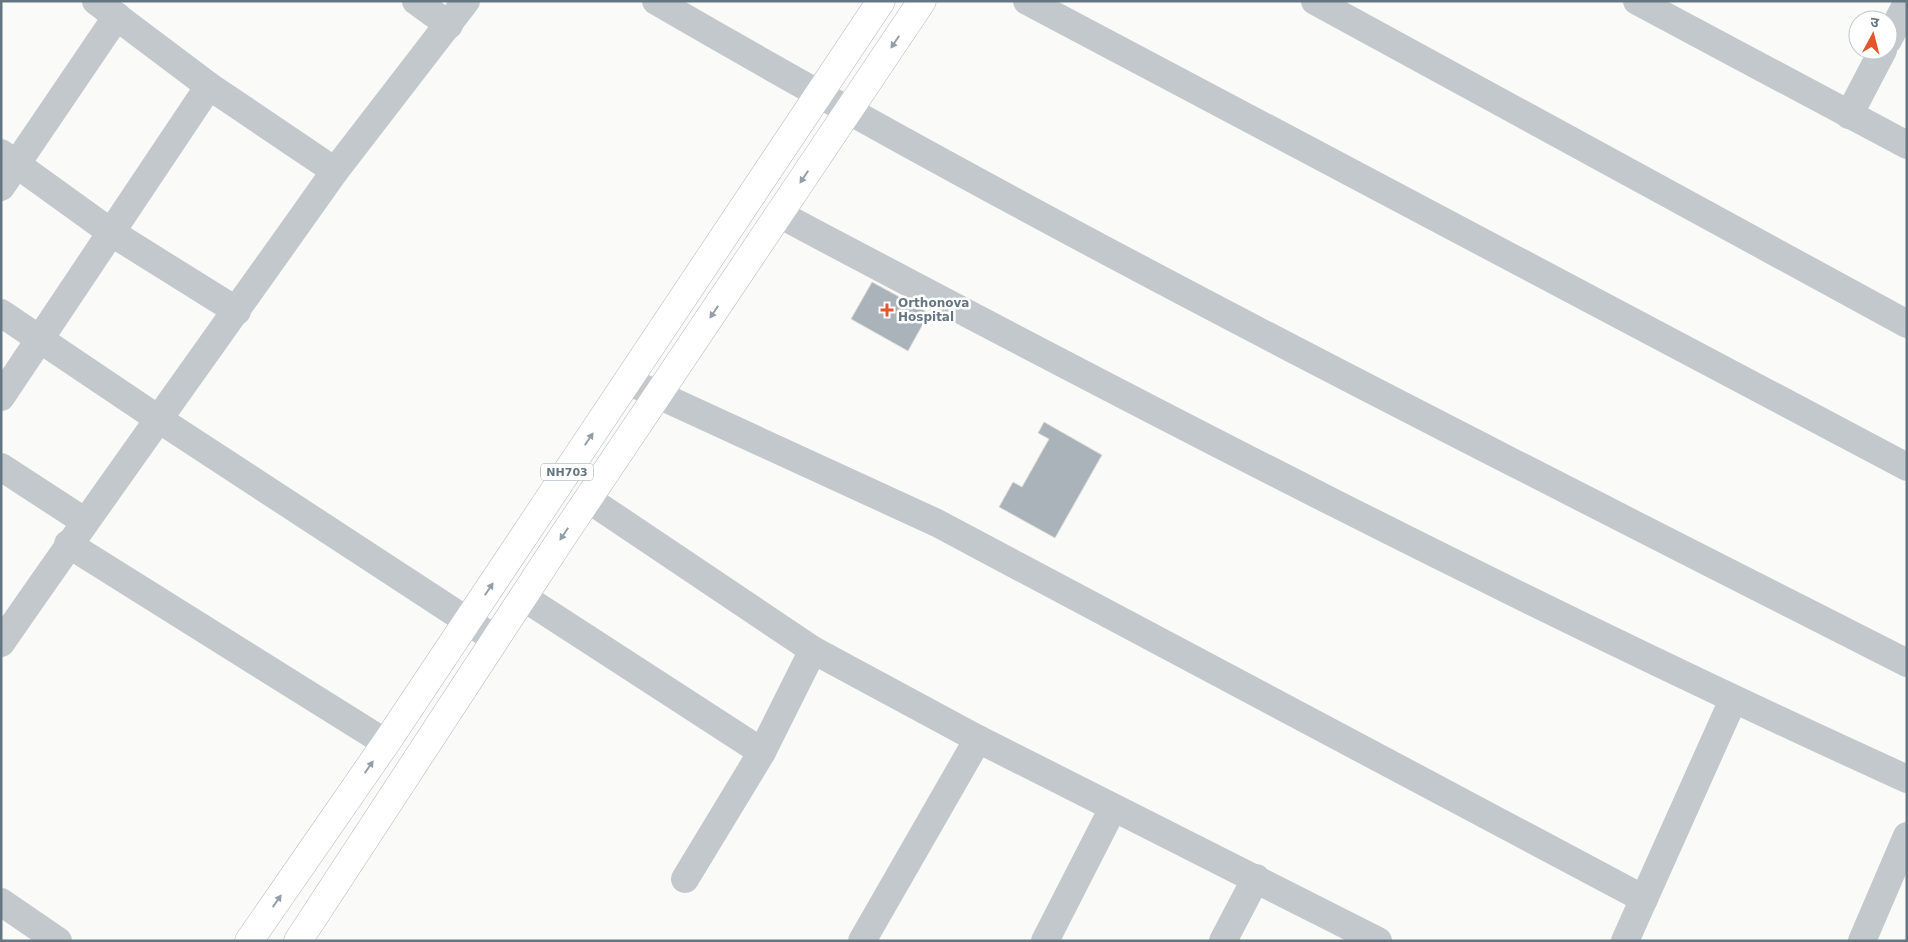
<svg xmlns="http://www.w3.org/2000/svg" width="1908" height="942" viewBox="0 0 1908 942" font-family="'DejaVu Sans','Noto Sans Devanagari',sans-serif">
<style>
.building{fill:#aab3b9;stroke:#dcdcda}
.lines{fill:none;stroke-linecap:round;stroke-linejoin:round}
.highway-casing{stroke:#b4b9bd;stroke-width:29}
.street{stroke:#c3c8cc;stroke-width:28}
.highway{stroke:#fff;stroke-width:28}
.oneway{fill:#939fa8}
.poi-dot{fill:#e4572e;stroke:#fff;stroke-width:2}
.labels{text-anchor:middle;dominant-baseline:central;stroke-width:5;stroke-linejoin:round;paint-order:stroke}
.shield{fill:#fff;stroke:#939fa8;stroke-width:1}
.shield-label{font-size:11px;font-weight:bold;fill:#657683}
.poi-label{font-size:12px;font-weight:bold;fill:#657683;stroke:#fff;text-anchor:start}
</style>
<rect width="100%" height="100%" fill="#fafaf8"/>
<!-- building -->
<g class="building">
<polygon points="872,282 929,313 908,351 851,319"/>
<polygon points="1044,422 1102,455 1055,538 999,507 1013,482 1022,487 1049,439 1038,433"/>
</g>
<g class="lines">
<defs>
<g id="highway">
<polyline points="249,941 386,743 881,1"/>
<polyline points="298,941 561,539 922,1"/>
</g>
</defs>
<!-- highway casing -->
<use href="#highway" class="highway-casing"/>
<!-- street -->
<g class="street">
<polyline points="416,1 449,25"/>
<path d="M656,1c408,237 830,448 1251,662"/>
<polyline points="1027,1 1907,467"/>
<polyline points="1315,1 1907,324"/>
<polyline points="1637,1 1907,145"/>
<polyline points="1888,40 1907,3"/>
<polyline points="1849,115 1883,50"/>
<polyline points="1,153 112,233 237,311"/>
<polyline points="335,171 466,1"/>
<polyline points="1,187 117,16"/>
<path d="M779,214c371,197 745,391 1128,565"/>
<polyline points="1,313 160,420 495,639"/>
<polyline points="628,381 937,523 1644,899"/>
<polyline points="1,397 209,86"/>
<polyline points="1,467 84,521"/>
<polyline points="588,499 813,650 978,739 1378,941"/>
<polyline points="68,544 386,743"/>
<polyline points="523,597 762,752"/>
<path d="M1,643c110,-159 223,-315 334,-472l-126,-85 -113,-85"/>
<polyline points="685,879 762,752 813,650"/>
<polyline points="1,902 58,941"/>
<polyline points="862,941 978,739"/>
<polyline points="1045,941 1113,808"/>
<polyline points="1223,941 1256,878"/>
<polyline points="1625,941 1733,700"/>
<polyline points="1862,941 1907,836"/>
</g>
<!-- highway -->
<use href="#highway" class="highway"/>
</g>
<!-- one-way arrows -->
<defs><path id="oneway-solid" d="M-6-.8H1V-3.2L6.5 0L1 3.2V.8H-6Z" transform="scale(1.25)"/></defs>
<g class="oneway">
<use href="#oneway-solid" transform="translate(895 42) rotate(124)"/>
<use href="#oneway-solid" transform="translate(804 177) rotate(124)"/>
<use href="#oneway-solid" transform="translate(714 312) rotate(124)"/>
<use href="#oneway-solid" transform="translate(589 439) rotate(-56)"/>
<use href="#oneway-solid" transform="translate(564 534) rotate(124)"/>
<use href="#oneway-solid" transform="translate(489 589) rotate(-56)"/>
<use href="#oneway-solid" transform="translate(369 767) rotate(-55)"/>
<use href="#oneway-solid" transform="translate(277 901) rotate(-55)"/>
</g>
<!-- markers -->
<path class="poi-dot" d="M884.5 302.5h5v5h5v5h-5v5h-5v-5h-5v-5h5z"/>
<g class="labels">
<!-- shield labels -->
<rect class="shield" x="541" y="463.5" width="52" height="17" rx="4"/>
<g class="shield-label">
<text x="567" y="472">NH703</text>
</g>
<!-- poi labels -->
<g class="poi-label">
<text x="898" y="303">Orthonova<tspan x="898" dy="14">Hospital</tspan></text>
</g>
</g>
<!-- border -->
<rect width="1908" height="942" fill="none" stroke="#657683" stroke-width="5"/>
<!-- north arrow -->
<g transform="translate(1873 35) rotate(7)"><circle r="24" fill="#ffffff" stroke="#c1c8cd"/>
<path d="M0-4L9 19L0 12L-9 19Z" fill="#e4572e"/>
<text y="-8" font-size="14" font-weight="bold" text-anchor="middle" fill="#657683">उ</text>
</g>
</svg>
